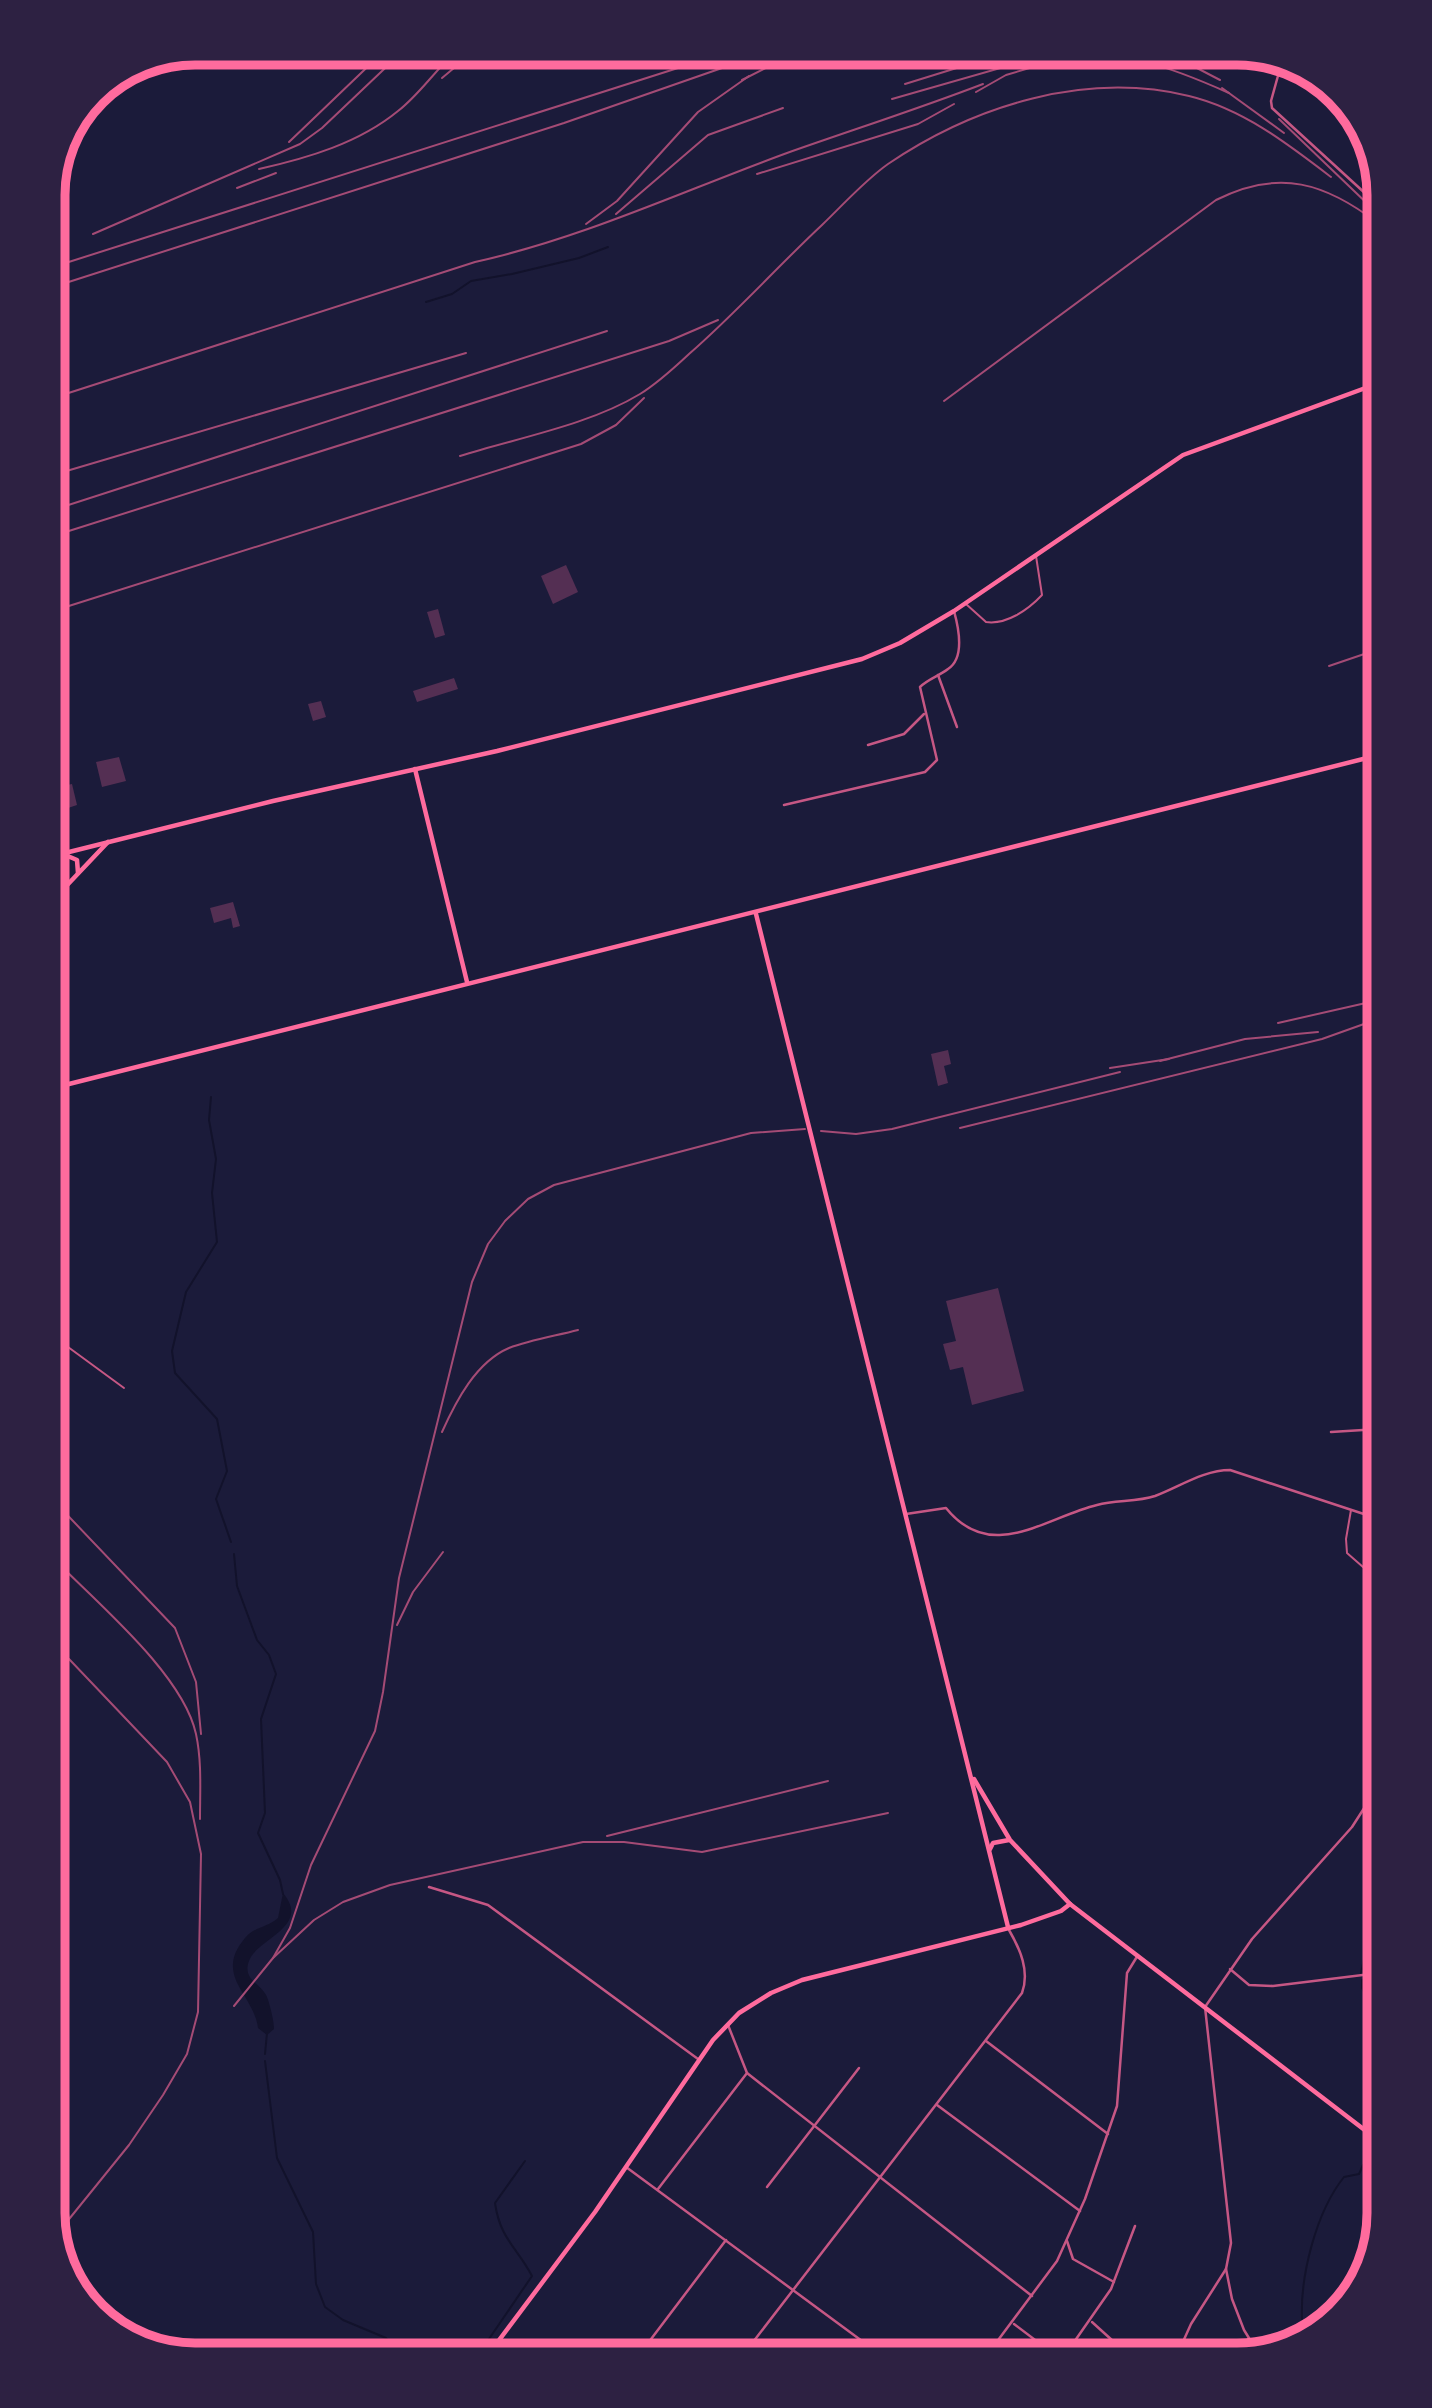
<svg xmlns="http://www.w3.org/2000/svg" width="1432" height="2408" viewBox="0 0 1432 2408" font-family="Barlow,sans-serif">
<style>
.water{fill:#12122b}
.lines{fill:none;stroke-linecap:round;stroke-linejoin:round}
.stream{stroke:#12122b;stroke-width:2}
.building{fill:#542f53}
.service{stroke:#c65784;stroke-width:2}
.minor{stroke:#c65784;stroke-width:2.5}
.secondary{stroke:#ff6b9d;stroke-width:4.5}
.primary{stroke:#ff6b9d;stroke-width:4.5}
.rail{stroke:#a44b75;stroke-width:2}
.rim{fill:none;stroke:#ff6b9d;stroke-width:9}
</style>
<rect width="100%" height="100%" fill="#1b1b3a"/>
<!-- water -->
<path class="water" d="M283,1893c29,34 -27,46 -34,68 -7,19 12,22 18,36 3,8 7,24 7,32l-7,6 -9,-7c-4,-34 -45,-52 -13,-90 9,-11 23,-11 33,-20z"/>
<g class="lines">
<!-- stream -->
<g class="stream">
<polyline points="426,302 452,294 471,281 512,274 579,258 608,247"/>
<polyline points="211,1097 209,1120 216,1159 212,1193 217,1242 186,1292 172,1351 175,1373 217,1419 227,1471 216,1499 231,1542"/>
<polyline points="234,1554 237,1586 257,1640 269,1655 276,1674 261,1719 265,1813 258,1833 280,1880 283,1894"/>
<polyline points="1379,1895 1379,1891"/>
<polyline points="1361,1973 1365,1955 1379,1939"/>
<polyline points="1362,1980 1362,1988 1374,2009 1367,2021 1372,2030 1379,2032"/>
<polyline points="265,2054 267,2033"/>
<polyline points="265,2061 277,2158 313,2232 316,2284 325,2307 343,2320 386,2338 399,2355"/>
<path d="M1312,2330l-10,-10c-2,-44 14,-108 42,-143l15,-3 4,-9 12,-11"/>
<path d="M478,2355l54,-79c-15,-29 -32,-37 -37,-73l30,-42"/>
</g>
</g>
<!-- building -->
<g class="building">
<polygon points="566,565 578,592 553,604 541,576"/>
<polygon points="438,609 445,635 435,638 427,612"/>
<polygon points="454,678 458,689 417,702 413,691"/>
<polygon points="321,701 326,717 313,721 308,704"/>
<polygon points="119,757 126,781 102,787 96,762"/>
<polygon points="72,784 77,805 53,813 53,788"/>
<polygon points="233,902 240,926 233,928 231,918 214,923 210,908"/>
<polygon points="948,1050 951,1064 944,1066 948,1083 938,1086 931,1054"/>
<polygon points="998,1288 1024,1391 972,1405 963,1367 950,1370 943,1344 956,1341 946,1301"/>
</g>
<g class="lines">
<!-- service -->
<g class="service">
<path d="M966,604l20,18c20,3 42,-12 56,-27l-6,-39"/>
<polyline points="53,1336 124,1388"/>
<polyline points="1351,1510 1346,1539 1347,1553 1379,1581"/>
</g>
<!-- minor -->
<g class="minor">
<polyline points="1281,65 1271,101 1272,108 1379,206"/>
<polyline points="59,161 66,151"/>
<polyline points="938,675 957,727"/>
<polyline points="868,745 904,734 924,714"/>
<path d="M784,805l141,-33 12,-12 -17,-73c8,-8 19,-11 28,-18 17,-11 11,-40 6,-58"/>
<polyline points="1331,1432 1379,1429"/>
<path d="M906,1514l40,-6c45,56 98,10 151,-3 19,-5 40,-3 58,-9 24,-9 49,-26 75,-26l149,49"/>
<polyline points="429,1887 488,1905 698,2059"/>
<polyline points="1230,1969 1249,1985 1273,1986 1379,1973"/>
<polyline points="728,2025 747,2073 1032,2296"/>
<polyline points="986,2041 1108,2134"/>
<polyline points="937,2105 1080,2211"/>
<polyline points="626,2167 881,2355"/>
<polyline points="767,2187 859,2068"/>
<polyline points="658,2189 747,2073"/>
<polyline points="1067,2241 1073,2259 1114,2282"/>
<polyline points="1226,2269 1232,2299 1244,2330 1257,2351"/>
<polyline points="1092,2322 1124,2351 1135,2355"/>
<polyline points="1014,2324 1055,2355"/>
<polyline points="639,2355 726,2240"/>
<path d="M743,2355l279,-362c8,-22 -2,-44 -13,-63"/>
<polyline points="861,2355 869,2346"/>
<polyline points="987,2355 1057,2261 1085,2199 1117,2106 1127,1973 1138,1955"/>
<polyline points="1065,2355 1111,2289 1135,2226"/>
<polyline points="1105,2355 1115,2341"/>
<polyline points="1177,2355 1191,2324 1226,2269 1231,2243 1205,2007 1252,1939 1352,1827 1379,1785"/>
</g>
<!-- secondary -->
<g class="secondary">
<polyline points="415,769 467,982"/>
<polyline points="63,854 77,860 78,873"/>
<polyline points="53,900 108,842"/>
<polyline points="756,914 1008,1927"/>
<polyline points="53,1088 1379,755"/>
<polyline points="974,1779 1010,1840 1070,1904 1379,2141"/>
<polyline points="990,1849 993,1843 1009,1840"/>
<polyline points="488,2355 595,2212 713,2040 739,2013 771,1993 802,1980 1021,1925 1061,1911 1070,1904"/>
</g>
<!-- primary -->
<polyline class="primary" points="53,856 273,801 497,751 862,659 900,643 954,611 1183,455 1379,383"/>
<!-- rail -->
<g class="rail">
<polyline points="1168,53 1220,80"/>
<path d="M1057,58c72,-6 107,6 172,35"/>
<polyline points="916,65 961,53"/>
<polyline points="442,78 472,53"/>
<polyline points="742,80 795,53"/>
<polyline points="905,84 976,62 1055,54"/>
<polyline points="1222,88 1284,133"/>
<polyline points="976,92 1006,75 1067,57"/>
<polyline points="892,99 1018,63"/>
<polyline points="1279,119 1375,211"/>
<polyline points="289,142 382,53"/>
<path d="M259,169c49,-11 100,-26 139,-58 22,-17 37,-41 57,-58"/>
<polyline points="757,174 918,124 954,104"/>
<polyline points="237,188 276,173"/>
<polyline points="616,214 708,135 783,108"/>
<polyline points="586,224 617,201 698,112 749,76"/>
<polyline points="93,234 300,144 322,128 401,53"/>
<polyline points="53,267 725,53"/>
<polyline points="53,287 564,123 765,53"/>
<path d="M53,398l422,-136c108,-24 208,-71 312,-109 65,-23 131,-44 196,-69"/>
<path d="M944,401l272,-201c63,-32 110,-17 163,24"/>
<path d="M460,456c57,-18 129,-31 180,-62 18,-11 34,-26 49,-40 47,-41 88,-87 133,-129 21,-20 42,-44 66,-61 87,-59 198,-93 301,-68 54,13 99,48 142,81"/>
<polyline points="53,475 466,353"/>
<polyline points="53,510 607,331"/>
<polyline points="53,536 669,341 718,320"/>
<polyline points="53,611 581,444 616,425 644,398"/>
<polyline points="1329,666 1379,649"/>
<polyline points="1278,1023 1379,1000"/>
<polyline points="1160,1061 1245,1039 1318,1032"/>
<polyline points="1110,1068 1169,1059"/>
<polyline points="960,1128 1322,1039 1378,1019"/>
<polyline points="821,1131 856,1134 892,1129 1120,1072"/>
<path d="M442,1432c14,-31 34,-70 67,-84 21,-8 46,-12 69,-18"/>
<polyline points="53,1500 175,1628 196,1682 201,1734"/>
<path d="M53,1558c43,44 130,116 143,176 6,28 4,57 4,85"/>
<polyline points="397,1625 413,1592 443,1552"/>
<polyline points="607,1836 828,1781"/>
<polyline points="273,1958 290,1928 311,1865 375,1731 383,1692 399,1578 472,1282 488,1244 505,1221 528,1199 554,1185 751,1133 805,1129"/>
<polyline points="234,2006 273,1958 314,1920 343,1902 390,1885 583,1842 624,1842 702,1852 888,1813"/>
<polyline points="57,2234 129,2145 163,2095 187,2054 198,2012 201,1854 190,1802 167,1762 69,1659"/>
</g>
</g>
<!-- crop -->
<path d="M0 0H1432V2408H0ZM195 65H1237A130 130 0 0 1 1367 195V2213A130 130 0 0 1 1237 2343H195A130 130 0 0 1 65 2213V195A130 130 0 0 1 195 65Z" fill="#2d2142" fill-rule="evenodd"/>
<path class="rim" d="M195 65H1237A130 130 0 0 1 1367 195V2213A130 130 0 0 1 1237 2343H195A130 130 0 0 1 65 2213V195A130 130 0 0 1 195 65Z"/>
</svg>
